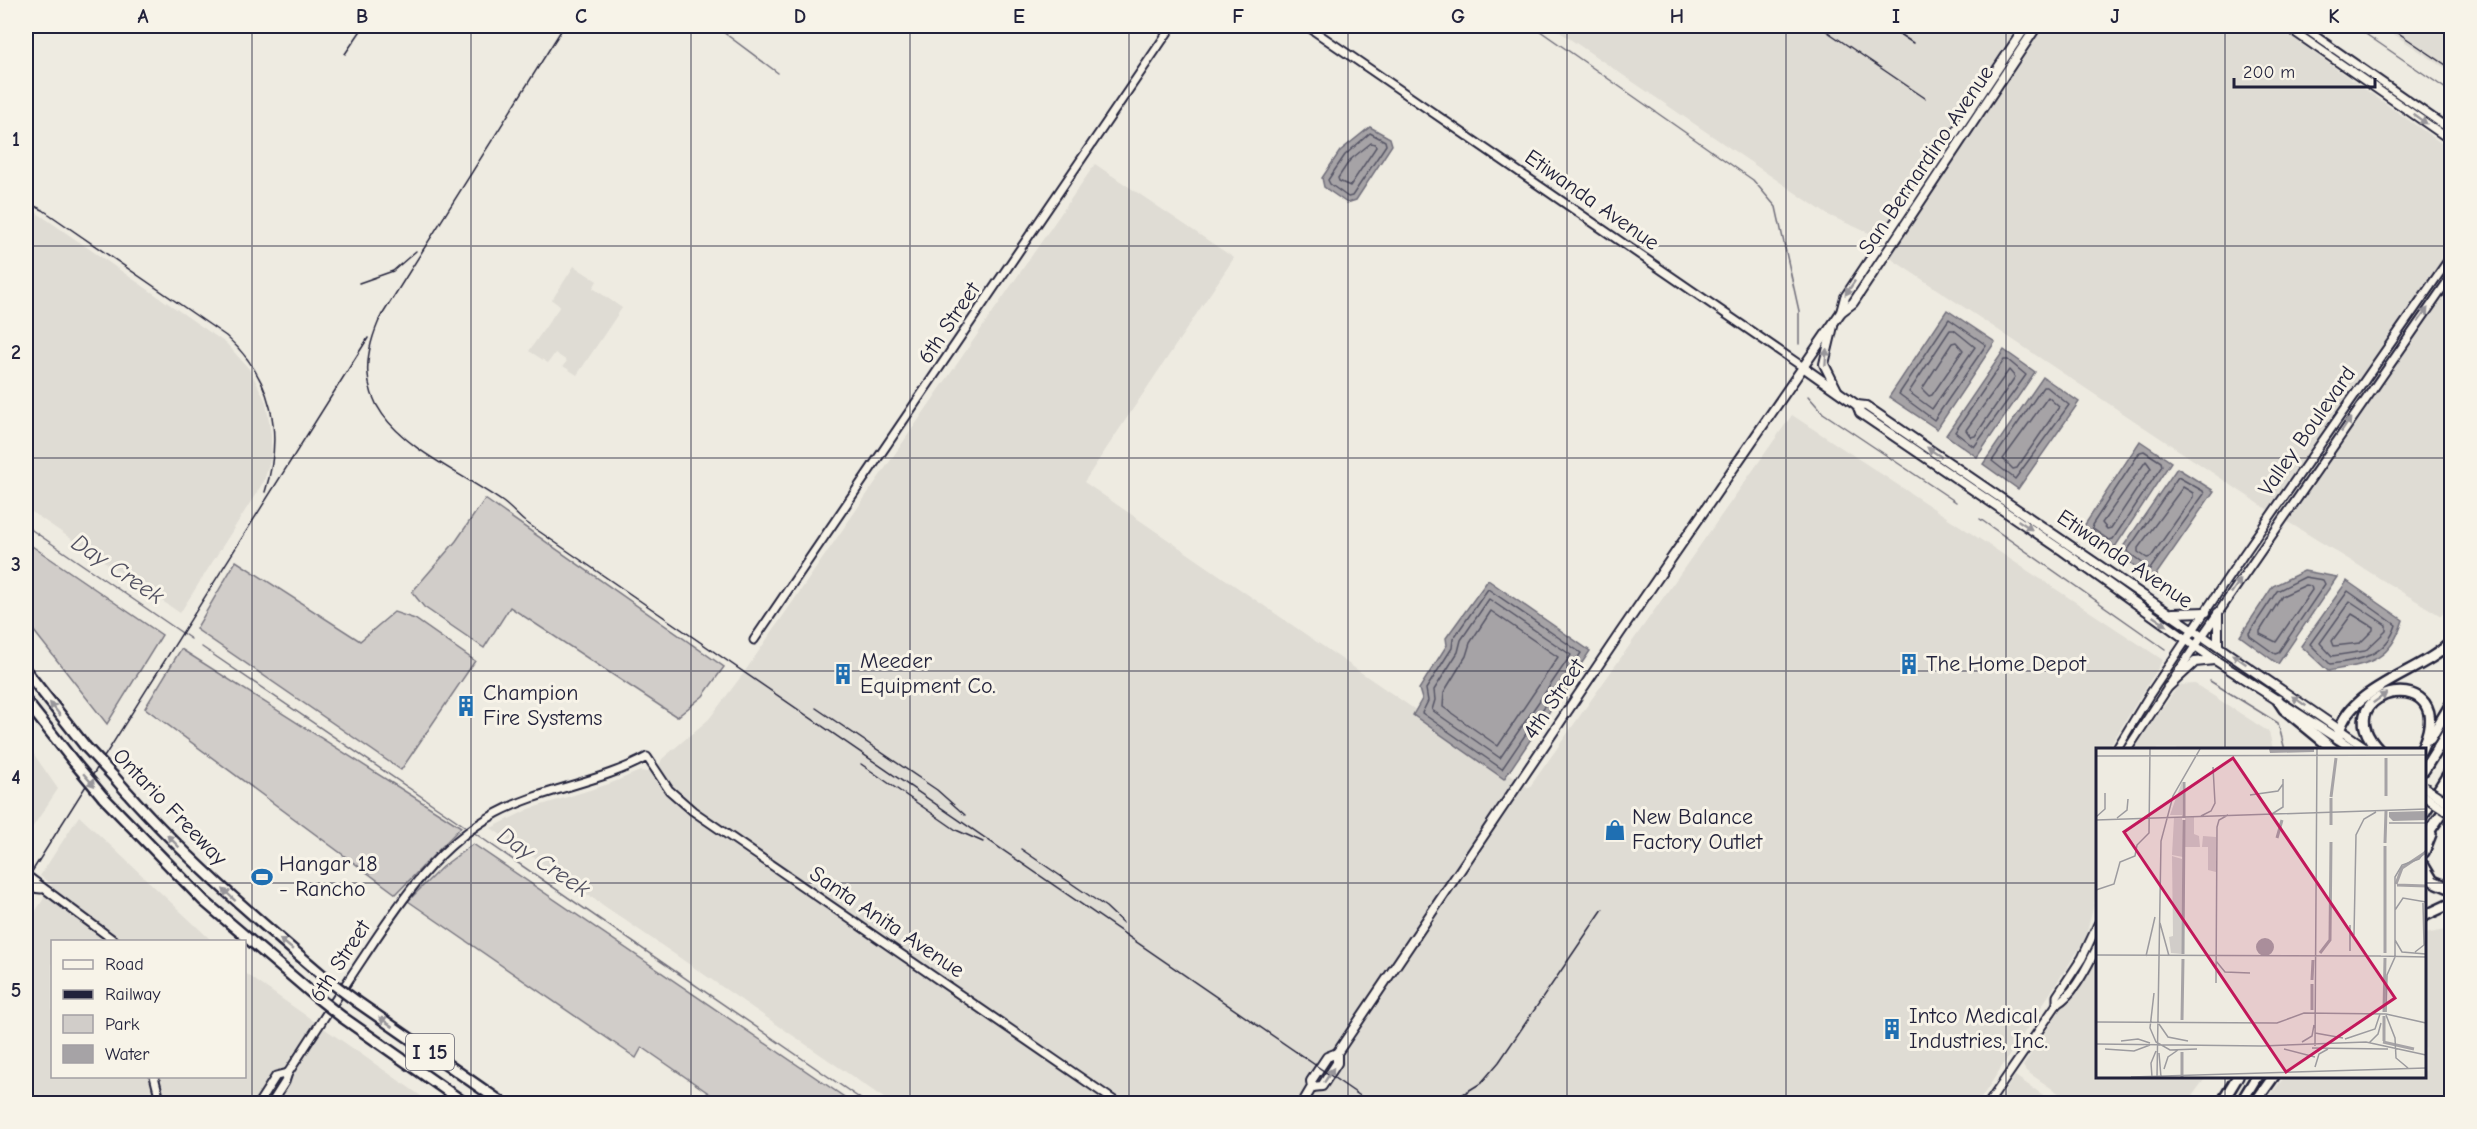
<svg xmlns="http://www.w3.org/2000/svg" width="2477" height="1129" viewBox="0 0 2477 1129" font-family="'Comic Neue',sans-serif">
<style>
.built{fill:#dfdcd4}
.green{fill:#d1cdc9;stroke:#7a7882;stroke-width:1.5}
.water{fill:#a6a3a6;stroke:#716f7b;stroke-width:1.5}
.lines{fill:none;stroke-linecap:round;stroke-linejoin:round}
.shore{stroke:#575666;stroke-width:1.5}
.stream{stroke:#716f7b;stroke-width:1.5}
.secondary-casing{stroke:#22223b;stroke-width:11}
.primary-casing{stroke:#22223b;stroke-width:12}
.highway-casing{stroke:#22223b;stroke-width:14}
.secondary{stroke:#f7f3e8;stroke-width:7}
.primary{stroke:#f7f3e8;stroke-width:8}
.highway{stroke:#f7f3e8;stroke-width:9}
.rail{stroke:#22223b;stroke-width:1.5}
.primary-bridge-casing{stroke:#22223b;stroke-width:12;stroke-linecap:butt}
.highway-bridge-casing{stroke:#22223b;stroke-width:14;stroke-linecap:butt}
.primary-bridge{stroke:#f7f3e8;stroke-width:8}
.highway-bridge{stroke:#f7f3e8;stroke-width:9}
.oneway{fill:#97959a}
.grid{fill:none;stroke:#22223b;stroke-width:1.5;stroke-opacity:0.55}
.labels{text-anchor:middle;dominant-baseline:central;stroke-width:6;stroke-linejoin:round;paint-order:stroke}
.shield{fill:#f7f3e8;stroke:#62616f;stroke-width:1.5}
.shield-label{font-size:21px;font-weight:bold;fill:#22223b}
.street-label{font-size:22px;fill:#22223b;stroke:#f7f3e8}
.poi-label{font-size:22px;fill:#22223b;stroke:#f7f3e8;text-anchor:start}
.water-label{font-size:24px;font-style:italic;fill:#504f60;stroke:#f7f3e8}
.inset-river{fill:none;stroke:#a6a3a6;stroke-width:3}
.inset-road{fill:none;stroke:#9c9b9f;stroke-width:1.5}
.view{fill:#c2185b;fill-opacity:0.15;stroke:#c2185b;stroke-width:3}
.inset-edge{fill:none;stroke:#22223b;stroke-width:3}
.neatline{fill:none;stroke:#22223b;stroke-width:2}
.grid-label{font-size:20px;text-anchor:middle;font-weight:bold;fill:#22223b}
</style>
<rect width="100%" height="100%" fill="#eeebe1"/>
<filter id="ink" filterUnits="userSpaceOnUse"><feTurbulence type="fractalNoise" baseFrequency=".0167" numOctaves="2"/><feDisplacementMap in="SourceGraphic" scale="12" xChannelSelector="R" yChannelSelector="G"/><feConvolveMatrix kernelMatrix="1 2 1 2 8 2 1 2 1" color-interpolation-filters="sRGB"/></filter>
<g filter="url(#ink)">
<!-- built -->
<g class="built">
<polygon points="1551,26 2276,26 2451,150 2451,603 2441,616 2267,509 1893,260 1876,236 1828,215"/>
<polygon points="2381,26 2451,26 2451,72"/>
<polygon points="1095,164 1234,258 1084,482 1529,788 1792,415 2163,660 2108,749 2098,750 2097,892 2085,940 1978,1103 891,1103 491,828 529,809 609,784 640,771 647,772 659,766 662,759 709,719 743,674"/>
<polygon points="30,208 227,344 250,370 266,402 271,435 271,457 264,481 180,613 26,508 26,215"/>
<polygon points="574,266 597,281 593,288 622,308 577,375 563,366 567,361 555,353 548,363 529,351 560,306 552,300"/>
<polygon points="2195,684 2269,732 2273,749 2133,749 2179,685"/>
<polygon points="26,743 58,789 26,837"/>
<polygon points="79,816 212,941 52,942 52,1076 244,1076 245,973 431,1103 26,1103 26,927 52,885 40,876"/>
<polygon points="2451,929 2451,1103 2265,1103 2284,1077 2424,1076 2425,934"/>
<polygon points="2097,954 2098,1076 2206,1077 2187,1103 2073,1103 2026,1071 2023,1066"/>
<polygon points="2015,1076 2055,1103 1997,1103"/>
</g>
<!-- green -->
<g class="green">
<polygon points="485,499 724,667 703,696 677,717 510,607 484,648 424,607 412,592 456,541"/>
<polygon points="26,542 162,635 107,724 26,621"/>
<polygon points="236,561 360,641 394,612 415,619 475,661 401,770 196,629"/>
<polygon points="181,649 461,827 396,894 145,708"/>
<polygon points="473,844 853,1103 723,1103 642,1047 636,1058 408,901 442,867"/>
</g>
<!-- water -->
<g class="water">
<polygon points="1370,127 1390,138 1392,145 1356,200 1347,203 1324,187 1322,178 1340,151"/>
<polygon points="1947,310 1995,342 1937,429 1889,397"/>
<polygon points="2004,350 2035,372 1977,457 1946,435"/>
<polygon points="2043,377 2079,402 2018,489 1983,464"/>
<polygon points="2140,441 2171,462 2113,550 2082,529"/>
<polygon points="2177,468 2214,491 2153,579 2118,554"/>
<polygon points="2304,571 2337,577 2278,664 2240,636 2273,586"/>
<polygon points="1488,580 1590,651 1504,779 1413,715 1422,699 1419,689 1447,645 1446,638"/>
<path d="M2347,581l56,39c-13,43 -36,44 -75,51l-27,-25z"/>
</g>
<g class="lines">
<!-- shore -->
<g class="shore">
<polygon points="1370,133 1385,141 1386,145 1352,196 1348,197 1330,184 1328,180 1345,155"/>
<polygon points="1371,143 1375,144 1376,147 1350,186 1339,181 1338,178 1350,160"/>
<polygon points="1949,319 1986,345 1934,420 1899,394"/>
<polygon points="1950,330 1954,330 1975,347 1932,409 1909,392"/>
<polygon points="1956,342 1963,350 1932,395 1929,396 1922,389 1952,343"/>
<polygon points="2004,360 2008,360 2026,375 1974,447 1955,432"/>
<polygon points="2009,370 2015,377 1975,436 1971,437 1966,430"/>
<polygon points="2043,387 2047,387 2069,405 2015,479 1992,461"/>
<polygon points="2048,397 2059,407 2017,468 2013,469 2003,459"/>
<polygon points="2144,451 2161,462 2162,466 2113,539 2109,540 2093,529 2092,525 2140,452"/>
<polygon points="2146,461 2151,468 2111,528 2107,529 2102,523"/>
<polygon points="2178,477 2203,491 2204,494 2150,569 2127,551"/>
<polygon points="2183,487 2193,493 2193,497 2151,557 2147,558 2138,552 2138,548"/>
<polygon points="2305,577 2323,580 2325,584 2278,653 2275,654 2250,636 2249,633 2277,591"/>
<polygon points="2306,585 2311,586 2312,590 2276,642 2260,634 2260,631 2282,596"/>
<polygon points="1488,589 1581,653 1502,769 1422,713 1428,701 1426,689 1452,648 1453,639"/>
<path d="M2348,591l48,34c-10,31 -37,36 -66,39l-20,-20z"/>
<polygon points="1489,599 1571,655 1500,758 1432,710 1435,700 1434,690 1458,652 1461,640"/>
<polygon points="2350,601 2386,625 2386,631 2365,651 2332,656 2320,643"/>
<polygon points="1491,611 1558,657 1498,746 1443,707 1444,692 1466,656 1470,643"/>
<polygon points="2352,614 2373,627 2373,630 2360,643 2334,646 2332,641"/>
</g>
<!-- stream -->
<g class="stream">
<polyline points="715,26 778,73"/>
<polyline points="1533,26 1753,180 1776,207 1799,311 1799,344"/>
<polyline points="2354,26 2452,93"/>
<polyline points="1808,396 1823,413 1956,502"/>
<polyline points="1980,519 2165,649"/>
<polyline points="26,526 191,639"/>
<polyline points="202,647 469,829"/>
<polyline points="2210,681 2278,723 2285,750"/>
<polyline points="473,832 868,1104"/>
</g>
<defs>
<g id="secondary">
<polyline points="1307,26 1803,367"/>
<polyline points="2286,26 2452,141"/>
<polyline points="2301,26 2452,131"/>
<polyline points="754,640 1172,26"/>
<polyline points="2116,750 2150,694 2244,554 2452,255"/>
<polyline points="2127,750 2196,645 2452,275"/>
<polyline points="26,875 116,942"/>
<polyline points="26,884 32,888 41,889"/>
<polyline points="2057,1004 2057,996 2082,958 2098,924"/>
<polyline points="154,1076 161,1104"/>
<polyline points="258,1104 276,1076 288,1073"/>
<path d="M271,1104l14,-22 3,-9c25,-38 49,-76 75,-115 37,-56 73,-112 134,-145 47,-25 103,-30 150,-56l22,33 24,21 426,293"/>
<path d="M1988,1104l69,-100c18,-10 31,-40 41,-58"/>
</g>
<g id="primary">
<polyline points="1841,312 1845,297 2026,26"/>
<polyline points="1833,326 1824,364 1837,390"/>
<polyline points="1803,367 1857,405 1866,406 2369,750"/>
<polyline points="1857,405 1860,413 2063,551 2215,660 2355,750"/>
<polyline points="2173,613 2206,612"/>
<polyline points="2218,645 2218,613"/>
<polyline points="2168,687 2195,662 2215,660"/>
<polyline points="1312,1087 1322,1086 1337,1063 1337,1053 1620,633 1841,312 1853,303 2037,26"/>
<polyline points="1302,1104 1312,1087 1311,1081 1327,1057 1337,1053"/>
</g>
<g id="highway">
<polyline points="26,671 85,746"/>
<polyline points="2278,700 2284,709 2334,750"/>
<polyline points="26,701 74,762"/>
<path d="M2338,738c5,-50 85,-65 114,-97"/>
<polyline points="2430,739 2452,702"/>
<path d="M2379,750c-60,-63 86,-90 42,0"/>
<polyline points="2424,770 2452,725"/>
<path d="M114,777c64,75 139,139 214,203"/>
<polyline points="103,797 204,901 314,995"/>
<polyline points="2424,813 2452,768"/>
<polyline points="2424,839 2452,799"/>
<polyline points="2424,852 2431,834"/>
<polyline points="2424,866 2433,881 2452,889"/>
<polyline points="2424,916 2452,903"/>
<polyline points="356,1001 504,1104"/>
<polyline points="342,1017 466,1104"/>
<polyline points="2221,1104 2238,1076"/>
<polyline points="2240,1104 2257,1076"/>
<polyline points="2254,1104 2274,1076"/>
</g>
</defs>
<!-- secondary casing -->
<use href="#secondary" class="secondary-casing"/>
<!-- primary casing -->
<use href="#primary" class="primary-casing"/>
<!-- highway casing -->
<use href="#highway" class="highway-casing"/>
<!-- secondary -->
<use href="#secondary" class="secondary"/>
<!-- primary -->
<use href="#primary" class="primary"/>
<!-- highway -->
<use href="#highway" class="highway"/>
<!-- rail -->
<g class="rail">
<polyline points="1819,26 1925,98"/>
<polyline points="1887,26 1913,43"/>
<polyline points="2388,26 2452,69"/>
<polyline points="345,54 364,26"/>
<path d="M26,202l17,8 183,126c47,42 58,98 39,156"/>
<polyline points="359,283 393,271 416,251"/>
<path d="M382,314c-52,109 49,138 121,188 8,6 14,13 21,19l848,583"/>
<polyline points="379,320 564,26"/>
<polyline points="816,708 937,790 965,815"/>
<polyline points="861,764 956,830 983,842"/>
<polyline points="1021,849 1106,907 1123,923"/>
<polyline points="26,881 368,338"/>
<polyline points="1447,1104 1481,1083 1499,1062 1603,909"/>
</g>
<defs>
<g id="primary-bridge">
<polyline points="2424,787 2452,805"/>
<polyline points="2424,796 2452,814"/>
</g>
<g id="highway-bridge">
<polyline points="85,746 114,777"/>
<polyline points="74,762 103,797"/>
<polyline points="328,980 356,1001"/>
<polyline points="314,995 342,1017"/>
</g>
</defs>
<!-- primary-bridge casing -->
<use href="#primary-bridge" class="primary-bridge-casing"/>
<!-- highway-bridge casing -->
<use href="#highway-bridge" class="highway-bridge-casing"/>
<!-- primary-bridge -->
<use href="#primary-bridge" class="primary-bridge"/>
<!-- highway-bridge -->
<use href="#highway-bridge" class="highway-bridge"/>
</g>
<!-- one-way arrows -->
<defs><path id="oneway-solid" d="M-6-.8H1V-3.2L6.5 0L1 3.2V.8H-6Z" transform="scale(1.5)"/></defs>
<g class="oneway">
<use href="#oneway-solid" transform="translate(2420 119) rotate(35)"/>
<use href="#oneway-solid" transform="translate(1850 288) rotate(124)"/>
<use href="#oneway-solid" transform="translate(2423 315) rotate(-55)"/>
<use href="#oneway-solid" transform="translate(1826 357) rotate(-86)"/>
<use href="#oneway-solid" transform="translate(2346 425) rotate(-56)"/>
<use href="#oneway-solid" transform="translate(1934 452) rotate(-146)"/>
<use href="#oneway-solid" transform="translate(2025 525) rotate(34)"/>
<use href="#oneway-solid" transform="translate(2236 586) rotate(-56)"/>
<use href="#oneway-solid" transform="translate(2160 621) rotate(34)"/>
<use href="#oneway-solid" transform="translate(2239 659) rotate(-145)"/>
<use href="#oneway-solid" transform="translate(2380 698) rotate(-36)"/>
<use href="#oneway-solid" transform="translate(2299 701) rotate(-145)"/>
<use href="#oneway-solid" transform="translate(55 709) rotate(-129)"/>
<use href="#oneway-solid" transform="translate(89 780) rotate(49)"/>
<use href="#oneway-solid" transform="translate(173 841) rotate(-135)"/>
<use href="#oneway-solid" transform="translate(229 895) rotate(-137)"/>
<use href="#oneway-solid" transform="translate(286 944) rotate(-140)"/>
<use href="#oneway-solid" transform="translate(386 1022) rotate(-145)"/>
<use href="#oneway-solid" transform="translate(1329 1075) rotate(-57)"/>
</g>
</g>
<!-- grid -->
<path class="grid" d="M252,26v1078M471,26v1078M691,26v1078M910,26v1078M1129,26v1078M1348,26v1078M1567,26v1078M1786,26v1078M2006,26v1078M2225,26v724M26,246h2426M26,458h2426M26,671h2426M26,883h2072M2424,883h28M2225,1076v28"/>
<!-- icons -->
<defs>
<symbol id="building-bare" viewBox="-9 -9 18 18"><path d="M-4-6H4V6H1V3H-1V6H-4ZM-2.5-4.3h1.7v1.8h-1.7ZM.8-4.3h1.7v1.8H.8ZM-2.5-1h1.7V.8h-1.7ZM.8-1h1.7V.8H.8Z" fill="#1f6fb2" stroke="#f7f3e8" stroke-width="2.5" paint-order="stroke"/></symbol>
<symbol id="shop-bare" viewBox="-9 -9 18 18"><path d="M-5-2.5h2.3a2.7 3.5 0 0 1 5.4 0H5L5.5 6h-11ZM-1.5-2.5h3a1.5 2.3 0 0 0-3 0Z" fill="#1f6fb2" stroke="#f7f3e8" stroke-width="2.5" paint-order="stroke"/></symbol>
<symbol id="stadium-bare" viewBox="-9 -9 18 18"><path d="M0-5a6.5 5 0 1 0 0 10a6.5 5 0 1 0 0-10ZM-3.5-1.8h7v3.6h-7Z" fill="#1f6fb2" stroke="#f7f3e8" stroke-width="2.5" paint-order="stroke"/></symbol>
</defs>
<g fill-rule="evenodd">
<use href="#building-bare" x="1894" y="649" width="30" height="30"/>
<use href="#building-bare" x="828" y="659" width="30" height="30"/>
<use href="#building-bare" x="451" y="691" width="30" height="30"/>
<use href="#shop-bare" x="1600" y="815" width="30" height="30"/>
<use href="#stadium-bare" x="247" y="862" width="30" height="30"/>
<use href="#building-bare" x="1877" y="1014" width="30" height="30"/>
</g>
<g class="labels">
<!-- shield labels -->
<rect class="shield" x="406" y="1034" width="48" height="36" rx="4.5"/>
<g class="shield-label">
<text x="430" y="1052">I 15</text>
</g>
<!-- street labels -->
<g class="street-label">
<text transform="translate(1926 160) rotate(-56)">San Bernardino Avenue</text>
<text transform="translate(1592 200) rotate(35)">Etiwanda Avenue</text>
<text transform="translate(949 323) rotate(-56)">6th Street</text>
<text transform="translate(2307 431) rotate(-55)">Valley Boulevard</text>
<text transform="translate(2125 559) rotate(34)">Etiwanda Avenue</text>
<text transform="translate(1554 699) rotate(-56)">4th Street</text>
<text transform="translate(170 807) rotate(46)">Ontario Freeway</text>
<text transform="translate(887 922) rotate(34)">Santa Anita Avenue</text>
<text transform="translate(340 961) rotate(-57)">6th Street</text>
</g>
<!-- poi labels -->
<g class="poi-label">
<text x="860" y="661">Meeder<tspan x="860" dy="25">Equipment Co.</tspan></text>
<text x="1926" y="664">The Home Depot</text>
<text x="483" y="693">Champion<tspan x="483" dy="25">Fire Systems</tspan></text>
<text x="1632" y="817">New Balance<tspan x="1632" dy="25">Factory Outlet</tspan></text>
<text x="279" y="864">Hangar 18<tspan x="279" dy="25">- Rancho</tspan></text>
<text x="1909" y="1016">Intco Medical<tspan x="1909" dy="25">Industries, Inc.</tspan></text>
</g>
<!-- water labels -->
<g class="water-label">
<text transform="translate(118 569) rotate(34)">Day Creek</text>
<text transform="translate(544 862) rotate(34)">Day Creek</text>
</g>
</g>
<!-- overview -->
<g transform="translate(2096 748)">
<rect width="330" height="330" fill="#eeebe1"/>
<path d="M86,34v33h-12l6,-17zM98,69v17l5,2 1,11h-15v-29zM78,70h8l1,39 -11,-2zM107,88l13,1v35l-8,-2v-23h-6zM76,108l10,3v95l-11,-1 -2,-16 4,-1z" fill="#d1cdc9"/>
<path d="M173,1h45v3l-44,1zM330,63v9l-33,1 -4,-4v-5zM160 199a9 9 0 1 1 18 0a9 9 0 1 1-18 0Z" fill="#a6a3a6"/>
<path class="inset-river" d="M290,10v38M235,49l5,-39M235,50v27M88,70v-36M181,90l5,-18M289,95l1,-32M300,136l6,-16 24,-16M301,137l29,1M224,205l10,-13 1,-98M289,205v-107M87,206l1,-134M216,232l1,-20M216,262v-26M288,264l1,-54M86,272l1,-61M288,293v-25M287,294l31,7M86,329v-25"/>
<path class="inset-road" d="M0,8l330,-1M154,47l28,-4 5,-7M176,66l11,-7v-28M105,68l10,-5 4,-8 -2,-36M0,69l9,-8v-16M21,70l10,-8 1,-11M0,72l330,-11M293,75h37M0,142l18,-6 6,-22 15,-6 2,-11 12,-12 1,-84M299,162l8,-12 23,4M64,175l9,33M258,187l2,-100 8,-16 12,-7M299,192l7,12 24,2M254,203v-26M319,204l9,-7 -1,-42M0,207l285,1M50,208l9,-39M283,208l47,1M120,213l9,11 25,1M120,235l1,-156 2,-7 9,-5M58,245l-4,35 6,14 14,8 27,-1M290,264l1,-37 8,-18v-80l7,-12 17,-6 7,-9M290,267l9,23 1,20 12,10M0,274l181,1 27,-10 82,1 40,9M63,276l9,13 20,4M219,285l28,5M249,291l30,-10 5,-15M25,293l17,-2 12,4M206,294l10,-6 2,-11M273,295l9,-9 3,-11M0,296l166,2 104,-4 60,13M219,298l2,-297M216,300l76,1M9,301l29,2 16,-6M188,301l31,8M63,305l2,24M219,319l4,-13 9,-5M68,321l4,-12 10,-7M35,329l295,-9M56,329l-1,-14 5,-12M61,329l4,-236 12,-45 27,-47"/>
<path class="view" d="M137,10l162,240 -109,74 -162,-240z"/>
<rect width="330" height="330" class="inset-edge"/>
</g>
<!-- margin -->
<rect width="2477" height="1129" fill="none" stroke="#f7f3e8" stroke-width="66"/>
<!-- legend -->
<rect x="51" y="940" width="195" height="138" fill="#f7f3e8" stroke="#a29fa3" stroke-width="1.5"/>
<rect x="63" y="960" width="30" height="9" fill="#f7f3e8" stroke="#a29fa3" stroke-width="1.5"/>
<text x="105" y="970" font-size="18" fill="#22223b">Road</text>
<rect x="63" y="990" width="30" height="9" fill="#22223b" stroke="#a29fa3" stroke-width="1.5"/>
<text x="105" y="1000" font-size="18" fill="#22223b">Railway</text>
<rect x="63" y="1015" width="30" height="18" fill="#d1cdc9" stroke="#a29fa3" stroke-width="1.5"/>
<text x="105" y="1030" font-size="18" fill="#22223b">Park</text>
<rect x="63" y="1045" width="30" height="18" fill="#a6a3a6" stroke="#a29fa3" stroke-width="1.5"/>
<text x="105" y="1060" font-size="18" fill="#22223b">Water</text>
<!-- scale -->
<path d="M2234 78v9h141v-9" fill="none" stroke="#22223b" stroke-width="3"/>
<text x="2243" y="78" font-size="18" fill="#22223b" stroke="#f7f3e8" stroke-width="4.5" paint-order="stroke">200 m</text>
<rect x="33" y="33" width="2411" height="1063" class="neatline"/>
<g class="grid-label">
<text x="143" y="23">A</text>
<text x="362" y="23">B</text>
<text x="581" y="23">C</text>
<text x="800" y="23">D</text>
<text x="1019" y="23">E</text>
<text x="1238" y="23">F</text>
<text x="1458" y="23">G</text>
<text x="1677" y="23">H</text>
<text x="1896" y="23">I</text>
<text x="2115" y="23">J</text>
<text x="2334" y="23">K</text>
<text x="16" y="146">1</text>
<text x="16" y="359">2</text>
<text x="16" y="571">3</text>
<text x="16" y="784">4</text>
<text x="16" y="997">5</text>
</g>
</svg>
